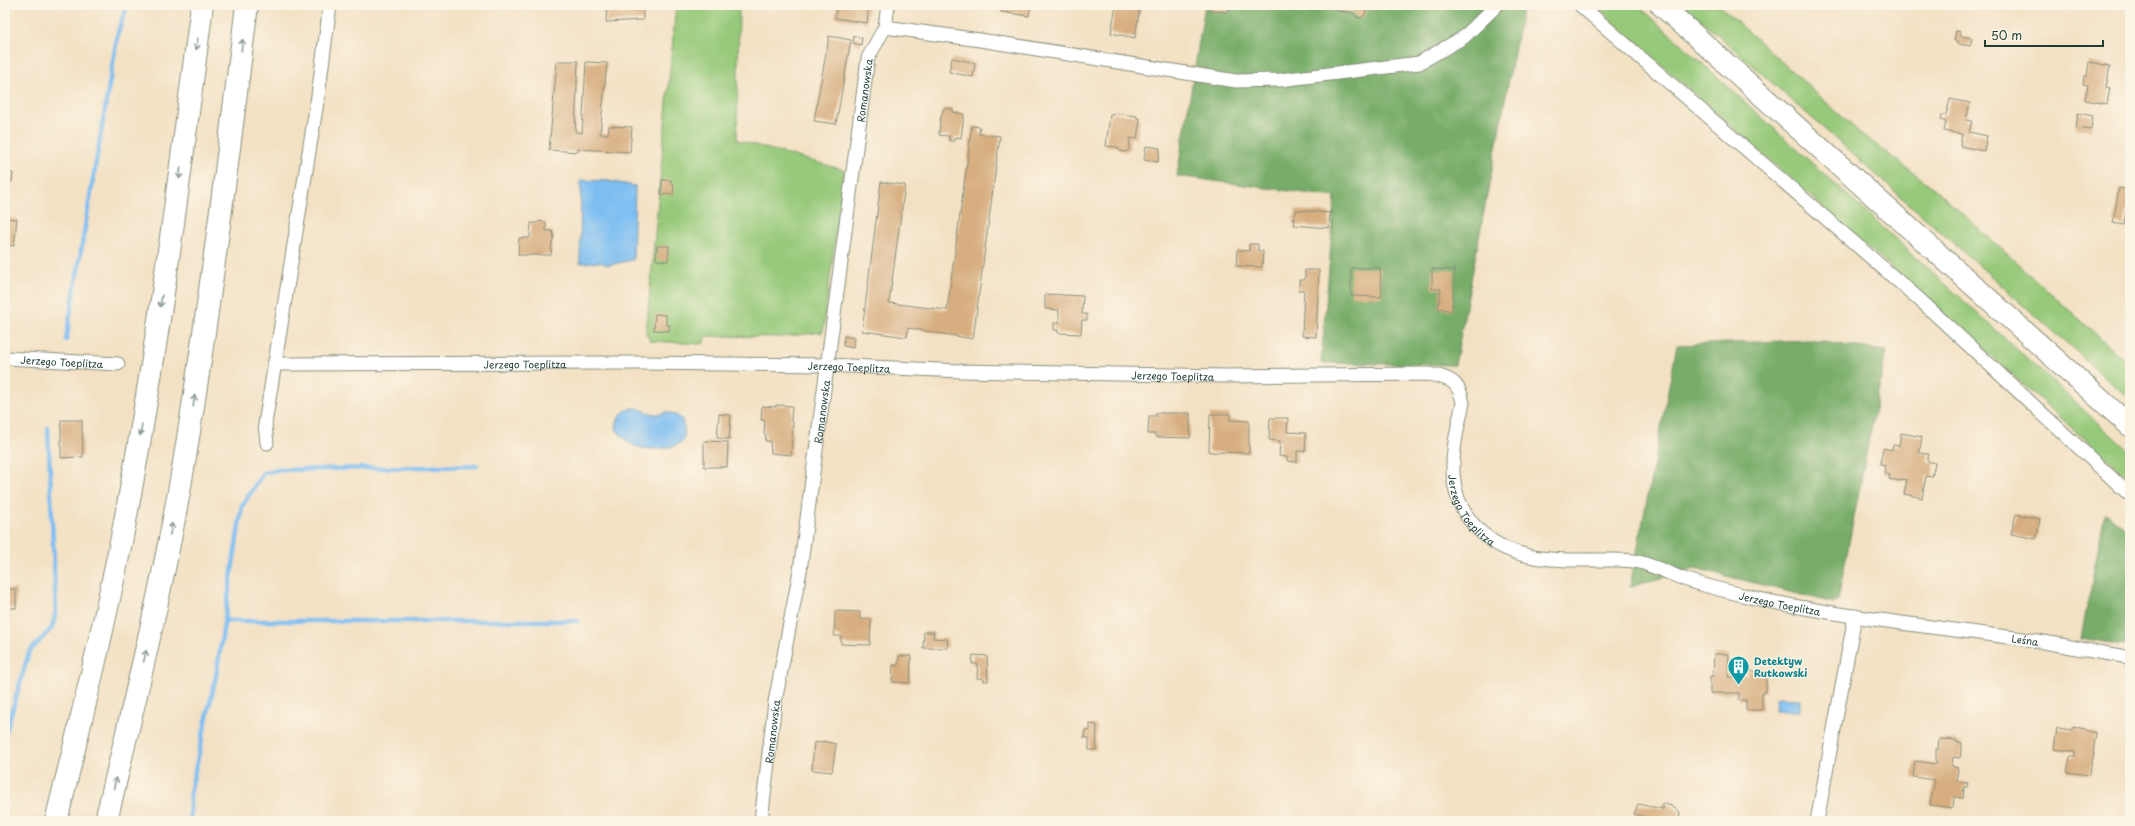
<svg xmlns="http://www.w3.org/2000/svg" width="2135" height="826" viewBox="0 0 2135 826" font-family="'Playpen Sans',sans-serif">
<style>
.green{fill:#96c979;stroke:#5a8356}
.forest{fill:#78ad69;stroke:#4c754e}
.water{fill:#7dbef2;stroke:#4e7e93}
.lines{fill:none;stroke-linecap:round;stroke-linejoin:round}
.stream{stroke:#7dbef2;stroke-width:4.5}
.building{fill:#d7ae80}
.street-casing{stroke:#898f7c;stroke-width:15}
.primary-casing{stroke:#898f7c;stroke-width:23}
.highway-casing{stroke:#898f7c;stroke-width:24}
.street{stroke:#fff;stroke-width:13}
.primary{stroke:#fff;stroke-width:21}
.highway{stroke:#fff;stroke-width:22}
.oneway{stroke:#8f9e9a}
.labels{text-anchor:middle;dominant-baseline:central;stroke-width:3;stroke-linejoin:round;paint-order:stroke}
.street-label{font-size:10px;fill:#1f3d34;stroke:#fcf5e5}
.culture-label{font-size:10px;font-weight:bold;fill:#0d838f;stroke:#fcf5e5;text-anchor:start}
</style>
<rect width="100%" height="100%" fill="#fcf5e5"/>
<filter id="ink" filterUnits="userSpaceOnUse"><feTurbulence type="fractalNoise" baseFrequency=".025" numOctaves="2"/><feDisplacementMap in="SourceGraphic" scale="8" xChannelSelector="R" yChannelSelector="G"/><feConvolveMatrix kernelMatrix="1 2 1 2 8 2 1 2 1" color-interpolation-filters="sRGB"/></filter>
<filter id="wash" filterUnits="userSpaceOnUse"><feTurbulence type="fractalNoise" baseFrequency=".012" numOctaves="4" result="noise"/><feDisplacementMap in="SourceGraphic" scale="16" xChannelSelector="R" yChannelSelector="G"/><feGaussianBlur stdDeviation="0.9" result="paint"/><feColorMatrix in="noise" values="0 0 0 0 0 0 0 0 0 0 0 0 0 0 0 0 0 1.4 0 .05"/><feComposite in="paint" operator="in"/></filter>
<g filter="url(#wash)">
<rect width="100%" height="100%" fill="#f3e1c4"/>
<!-- green -->
<g class="green">
<polygon points="676,5 739,5 737,140 844,170 823,332 782,337 707,336 703,344 650,341 646,333"/>
<polygon points="1594,5 1638,5 2130,452 2130,479"/>
<polygon points="1684,5 1719,5 1860,133 1934,188 2130,365 2130,399"/>
</g>
<!-- forest -->
<g class="forest">
<polygon points="1205,5 1523,5 1455,365 1321,363 1335,197 1177,176"/>
<polygon points="1809,340 1886,351 1838,600 1834,603 1695,568 1630,587 1677,345"/>
<polygon points="2105,513 2130,532 2130,646 2081,638"/>
</g>
<!-- water -->
<g class="water">
<polygon points="581,180 608,181 635,186 633,260 608,265 600,262 580,263"/>
<path d="M632,408c12,-1 21,11 34,4l8,2 8,5c1,6 4,13 2,19 -4,12 -39,13 -49,8 -7,-3 -14,-11 -19,-17 2,-12 4,-17 16,-21z"/>
<polygon points="1776,698 1800,699 1800,711 1775,711"/>
</g>
<g class="lines">
<!-- stream -->
<g class="stream">
<polyline points="66,340 118,32 127,5"/>
<polyline points="224,621 577,621"/>
<polyline points="5,735 29,652 52,628 56,611 48,428"/>
<polyline points="190,821 190,793 216,676 242,506 263,473 276,470 477,466"/>
</g>
</g>
<g id="blocks">
<!-- building -->
<g class="building">
<polygon points="837,5 869,5 867,23 835,18"/>
<polygon points="952,5 958,5 958,9 952,8"/>
<polygon points="1002,5 1031,5 1029,16 1001,12"/>
<polygon points="1116,5 1140,7 1135,38 1111,33"/>
<polygon points="1210,5 1230,5 1229,12 1210,11"/>
<polygon points="1243,5 1250,5 1249,9 1242,8"/>
<polygon points="1338,5 1367,5 1365,15 1361,18 1356,17 1354,13 1337,11"/>
<polygon points="607,9 643,10 643,20 606,22"/>
<polygon points="1956,31 1961,32 1960,36 1972,38 1970,46 1958,44 1958,41 1954,41"/>
<polygon points="829,36 851,40 836,124 814,121"/>
<polygon points="854,36 862,38 861,45 853,43"/>
<polygon points="952,58 975,63 973,77 949,72"/>
<polygon points="557,61 578,61 575,132 582,133 586,62 607,63 600,134 608,134 609,126 632,127 630,152 578,149 578,152 549,150"/>
<polygon points="2089,62 2110,66 2106,87 2110,88 2107,104 2085,100 2088,85 2083,84 2084,76 2087,76"/>
<polygon points="1950,99 1970,103 1966,120 1972,121 1969,132 1987,136 1984,151 1960,146 1962,134 1944,131 1946,122 1941,120 1942,115 1946,115"/>
<polygon points="944,108 953,109 953,112 964,114 961,138 955,137 954,141 949,141 949,136 939,135 940,120"/>
<polygon points="1113,113 1137,116 1137,118 1140,119 1137,139 1130,138 1129,150 1125,152 1120,151 1117,147 1106,146 1110,115 1113,115"/>
<polygon points="2078,113 2093,116 2091,130 2076,128"/>
<polygon points="972,126 980,127 979,134 1000,136 973,339 908,328 907,337 862,331 881,182 905,185 889,303 947,310"/>
<polygon points="1146,146 1160,148 1158,162 1144,160"/>
<polygon points="5,155 8,155 7,173 13,173 12,182 5,182"/>
<polygon points="662,180 671,180 671,184 674,184 673,195 661,194"/>
<polygon points="2119,188 2130,190 2130,211 2126,210 2124,225 2113,223"/>
<polygon points="1296,210 1330,213 1329,228 1294,225 1295,219 1292,219 1292,217 1295,217"/>
<polygon points="5,218 17,219 14,246 5,245"/>
<polygon points="540,221 546,223 546,231 552,231 554,237 552,243 551,255 518,255 519,238 530,238 531,223 537,223"/>
<polygon points="1249,244 1258,244 1258,251 1263,251 1262,267 1236,266 1237,250 1249,251"/>
<polygon points="657,246 669,246 668,261 656,260"/>
<polygon points="1351,268 1380,268 1382,297 1351,296"/>
<polygon points="1432,269 1455,270 1452,311 1438,308 1441,289 1432,289"/>
<polygon points="1305,270 1319,270 1316,337 1302,336 1304,290 1299,290 1299,280 1305,280"/>
<polygon points="1045,294 1083,296 1082,314 1087,314 1087,320 1082,320 1081,334 1058,333 1058,330 1054,330 1054,323 1059,323 1059,310 1045,309"/>
<polygon points="655,314 666,315 666,325 670,325 669,331 654,330"/>
<polygon points="844,336 854,338 853,348 843,346"/>
<polygon points="776,405 792,406 791,421 793,422 791,455 771,453 770,441 765,441 766,435 764,434 765,420 761,420 762,406 776,407"/>
<polygon points="1156,413 1190,413 1190,438 1156,437 1156,434 1148,434 1149,416 1156,416"/>
<polygon points="719,414 731,415 729,439 717,438"/>
<polygon points="1210,414 1230,414 1230,420 1249,421 1249,453 1209,452"/>
<polygon points="1270,418 1288,418 1287,432 1306,433 1305,451 1297,451 1297,462 1287,461 1287,457 1279,456 1280,441 1269,440"/>
<polygon points="61,420 82,420 83,457 61,458"/>
<polygon points="1901,433 1922,437 1919,453 1929,454 1927,461 1935,463 1932,477 1926,476 1922,498 1904,494 1907,480 1901,479 1901,481 1889,479 1890,475 1884,473 1885,465 1880,464 1883,448 1892,450 1893,445 1899,446"/>
<polygon points="704,441 728,442 727,467 704,467"/>
<polygon points="2016,514 2040,519 2036,539 2011,534"/>
<rect x="5" y="589" width="11" height="19"/>
<polygon points="835,611 860,612 860,619 871,619 870,645 841,644 841,636 834,636"/>
<polygon points="924,632 934,632 933,638 947,639 948,648 923,648"/>
<polygon points="1714,654 1729,654 1728,677 1739,677 1739,675 1747,675 1747,671 1766,672 1766,692 1762,692 1762,710 1746,710 1746,700 1739,700 1739,693 1710,693 1710,676 1713,676"/>
<polygon points="973,655 987,656 988,681 984,681 984,679 977,678 978,664 972,664"/>
<polygon points="899,656 911,656 910,683 892,682 893,665 898,665"/>
<polygon points="1090,724 1097,725 1096,750 1089,750 1089,738 1084,738 1085,730 1090,731"/>
<polygon points="2073,727 2096,733 2093,753 2094,753 2089,775 2067,772 2070,757 2075,757 2075,752 2054,749 2057,728 2072,730"/>
<polygon points="1939,739 1956,740 1956,742 1962,743 1960,758 1953,757 1952,766 1958,768 1957,781 1968,783 1967,787 1964,787 1963,798 1954,797 1953,808 1930,805 1935,780 1913,777 1915,761 1936,764 1936,749 1938,749"/>
<polygon points="822,741 836,744 832,772 812,770 814,742 821,743"/>
<polygon points="1663,803 1671,806 1680,812 1679,821 1650,821 1650,819 1634,814 1638,804 1663,809"/>
</g>
</g>
</g>
<g filter="url(#ink)">
<use href="#blocks" fill-opacity="0" stroke="#898f7c" stroke-width="1"/>
<g class="lines">
<defs>
<g id="street">
<polyline points="1580,5 1920,300 2130,495"/>
<polyline points="885,27 980,40 1236,81 1280,80 1419,63 1464,37 1497,5"/>
<path id="s1" d="M5,358l113,6"/>
<path id="s2" d="M274,364l364,-1 189,2 134,6 265,5 202,-2c21,4 31,6 35,29 -11,48 -22,95 20,131 33,29 79,26 120,26 11,0 25,-1 36,2 15,4 30,11 45,17 24,8 50,14 75,20 92,20 186,29 279,42 31,5 61,12 92,16"/>
<polyline points="267,443 265,424 318,96 330,5"/>
<path id="s3" d="M761,821l14,-119 25,-131 68,-513 17,-31 3,-22"/>
<polyline points="1817,821 1855,616"/>
</g>
<polyline id="primary" points="1661,5 2130,426"/>
<g id="highway">
<path d="M56,821c24,-95 47,-189 66,-284 34,-176 57,-354 80,-532"/>
<path d="M106,821c30,-127 62,-254 82,-383 23,-144 41,-288 59,-433"/>
</g>
</defs>
<!-- street casing -->
<use href="#street" class="street-casing"/>
<!-- primary casing -->
<use href="#primary" class="primary-casing"/>
<!-- highway casing -->
<use href="#highway" class="highway-casing"/>
<!-- street -->
<use href="#street" class="street"/>
<!-- primary -->
<use href="#primary" class="primary"/>
<!-- highway -->
<use href="#highway" class="highway"/>
</g>
<!-- one-way arrows -->
<defs><path id="oneway-shaft" d="M-6 0H5M1.5-3L5.5 0L1.5 3" fill="none" stroke-width="1.6" stroke-linecap="round" stroke-linejoin="round"/></defs>
<g class="oneway">
<use href="#oneway-shaft" transform="translate(197 44) rotate(97)"/>
<use href="#oneway-shaft" transform="translate(242 45) rotate(-83)"/>
<use href="#oneway-shaft" transform="translate(180 173) rotate(97)"/>
<use href="#oneway-shaft" transform="translate(161 301) rotate(99)"/>
<use href="#oneway-shaft" transform="translate(194 401) rotate(-82)"/>
<use href="#oneway-shaft" transform="translate(141 430) rotate(100)"/>
<use href="#oneway-shaft" transform="translate(171 529) rotate(-79)"/>
<use href="#oneway-shaft" transform="translate(145 656) rotate(-77)"/>
<use href="#oneway-shaft" transform="translate(115 783) rotate(-77)"/>
</g>
</g>
<!-- icons -->
<defs>
<symbol id="building-pin" viewBox="-11 -11 22 30"><path d="M0 17L-7.5 6A9.5 9.5 0 1 1 7.5 6Z" fill="#0f9aa8" stroke="#fcf5e5"/><path d="M-4-6H4V6H1V3H-1V6H-4ZM-2.5-4.3h1.7v1.8h-1.7ZM.8-4.3h1.7v1.8H.8ZM-2.5-1h1.7V.8h-1.7ZM.8-1h1.7V.8H.8Z" fill="#fff"/></symbol>
</defs>
<g fill-rule="evenodd">
<use href="#building-pin" x="1726" y="654" width="25" height="34"/>
</g>
<g class="labels">
<!-- street labels -->
<g class="street-label">
<text stroke="none"><textPath href="#s3" startOffset="738">Romanowska</textPath></text>
<text stroke="none"><textPath href="#s1" startOffset="57">Jerzego Toeplitza</textPath></text>
<text stroke="none"><textPath href="#s2" startOffset="251">Jerzego Toeplitza</textPath></text>
<text stroke="none"><textPath href="#s2" startOffset="575">Jerzego Toeplitza</textPath></text>
<text stroke="none"><textPath href="#s2" startOffset="899">Jerzego Toeplitza</textPath></text>
<text stroke="none"><textPath href="#s3" startOffset="414">Romanowska</textPath></text>
<text stroke="none"><textPath href="#s2" startOffset="1318">Jerzego Toeplitza</textPath></text>
<text stroke="none"><textPath href="#s2" startOffset="1654">Jerzego Toeplitza</textPath></text>
<text stroke="none"><textPath href="#s2" startOffset="1902">Leśna</textPath></text>
<text stroke="none"><textPath href="#s3" startOffset="90">Romanowska</textPath></text>
</g>
<!-- culture labels -->
<g class="culture-label">
<text x="1754" y="660">Detektyw<tspan x="1754" dy="12">Rutkowski</tspan></text>
</g>
</g>
<!-- margin -->
<rect width="2135" height="826" fill="none" stroke="#fcf5e5" stroke-width="20"/>
<!-- scale -->
<path d="M1985 40v6h118v-6" fill="none" stroke="#1f3d34" stroke-width="2"/>
<text x="1991" y="40" font-size="12" fill="#1f3d34" stroke="#fcf5e5" stroke-width="3" paint-order="stroke">50 m</text>
</svg>
